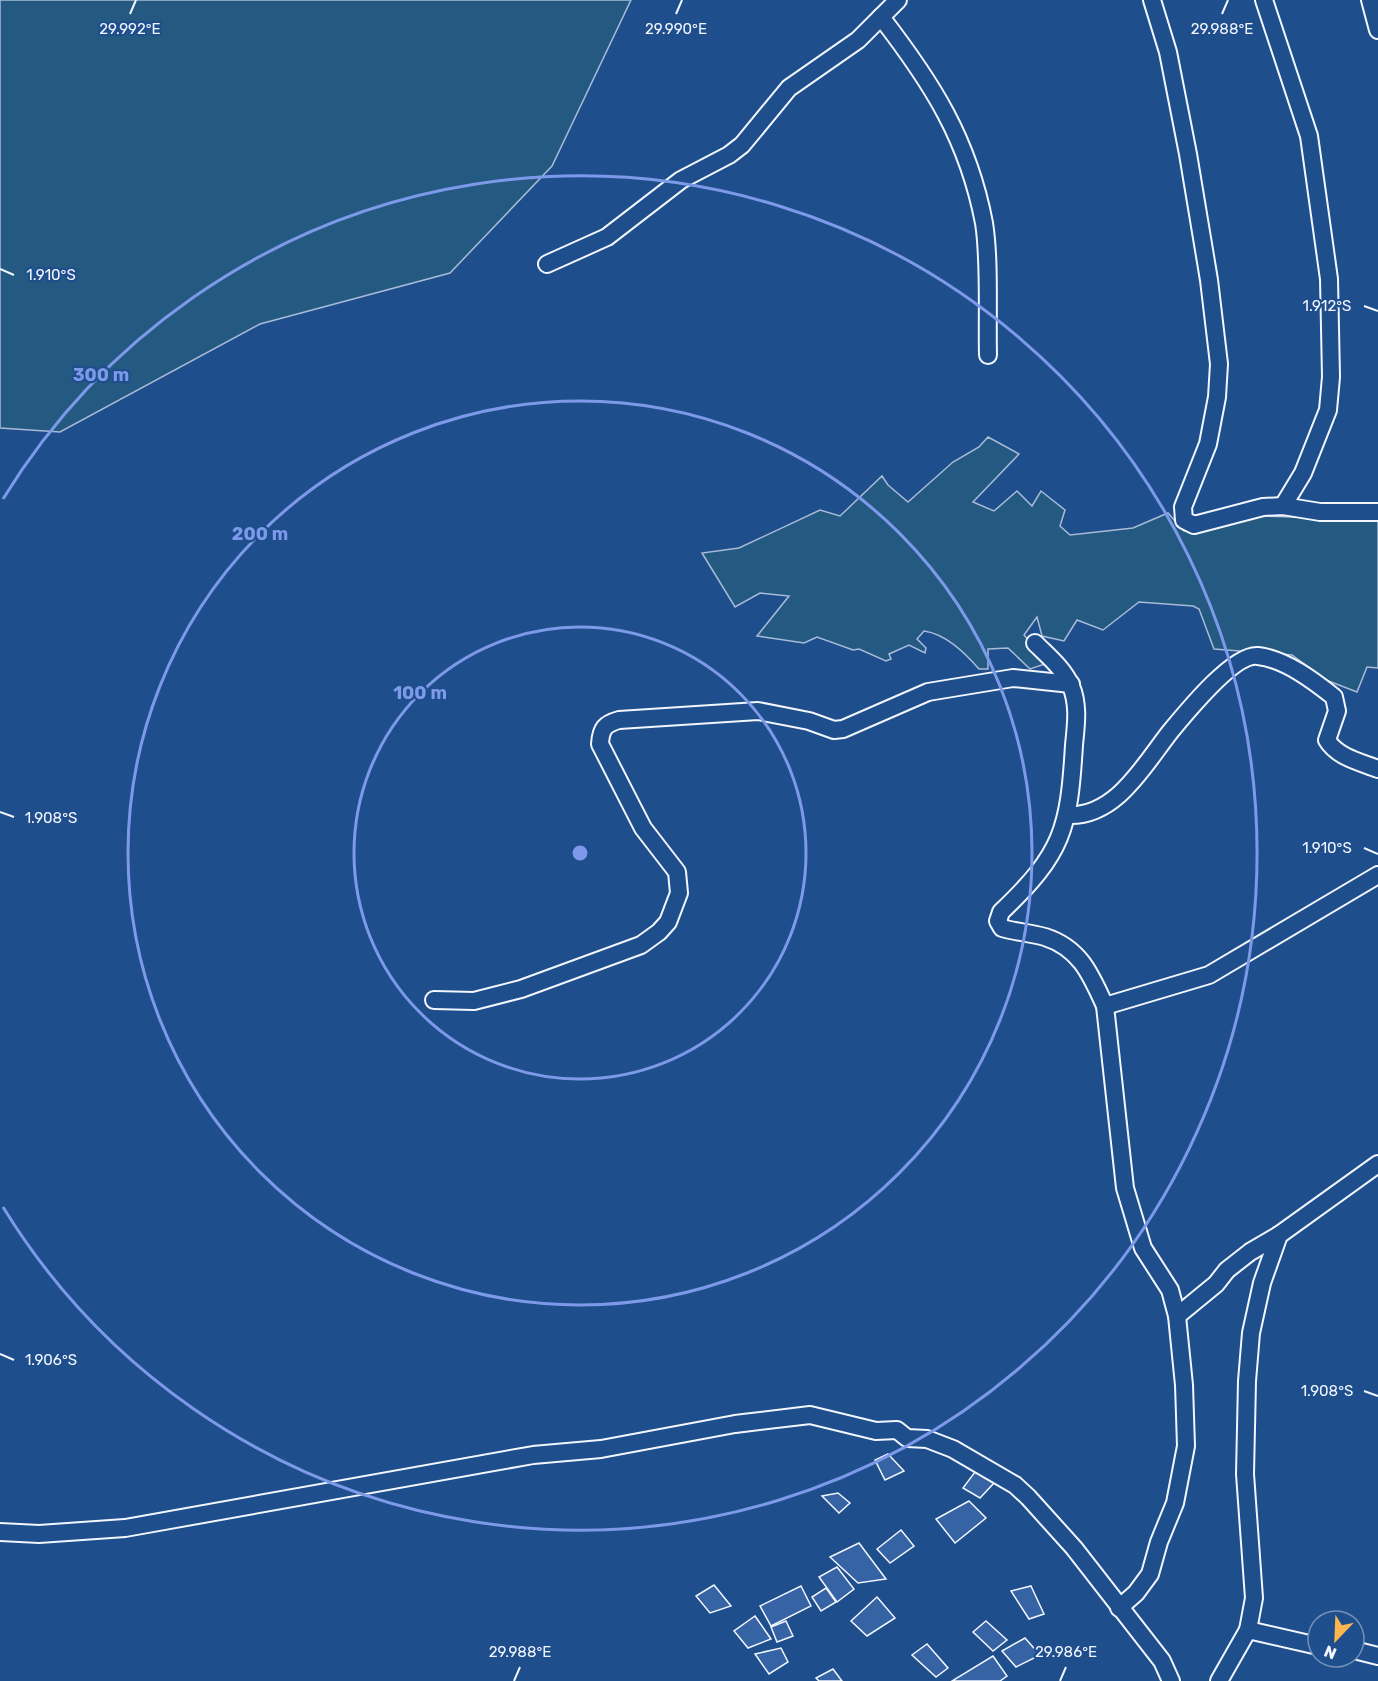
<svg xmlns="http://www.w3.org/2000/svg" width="1378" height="1681" viewBox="0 0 1378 1681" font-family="Rubik,sans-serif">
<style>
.green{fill:#245a82;stroke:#a8bbd7;stroke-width:1.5}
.building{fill:#3563a3;stroke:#f2f6ff;stroke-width:1.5}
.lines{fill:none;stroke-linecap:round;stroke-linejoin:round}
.minor-casing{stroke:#f2f6ff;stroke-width:20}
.minor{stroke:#1f4e8c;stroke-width:16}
.ticks{fill:none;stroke:#f2f6ff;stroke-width:2}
.ring{fill:none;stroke:#7d9aea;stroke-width:3}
.ticks-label{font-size:15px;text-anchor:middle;fill:#f2f6ff;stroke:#1f4e8c;stroke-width:4.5;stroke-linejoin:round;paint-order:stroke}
.centre{fill:#7d9aea;stroke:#1f4e8c;stroke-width:3}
.ring-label{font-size:18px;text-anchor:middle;font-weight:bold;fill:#7d9aea;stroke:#1f4e8c;stroke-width:4.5;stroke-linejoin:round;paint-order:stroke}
</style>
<rect width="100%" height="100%" fill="#1f4e8c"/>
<!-- green -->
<g class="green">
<polygon points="0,0 631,0 552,166 450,273 260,324 60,432 0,428"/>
<path d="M988,437l31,17 -46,48 21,9 23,-20 15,15 9,-15 24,19 -5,16 10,9 63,-7 35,-15 16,18 32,-3 46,-12 116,4v148l-11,-1 -10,25 -31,-12 -34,-25 -78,-6 -15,-40 -6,-3 -54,-4 -36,28 -26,-10 -13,21 -22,-5 -5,-19 -13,18 24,28 -18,6 -22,-21 -20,1v20h-9c-14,-16 -33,-35 -55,-38l-7,8 9,9 -1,5 -16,-8 -20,9 2,5 -5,2 -27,-12 -6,1 -36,-13 -13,6 -47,-7 32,-40 -29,-3 -25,14 -33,-54 37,-5 81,-38 20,6 42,-40 6,9 20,17 45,-40 26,-15z"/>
</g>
<!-- building -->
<g class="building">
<polygon points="888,1454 904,1471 885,1480 875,1460"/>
<polygon points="978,1468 994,1483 980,1498 963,1488"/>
<polygon points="838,1493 850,1503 839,1513 822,1496"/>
<polygon points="969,1501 986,1518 955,1543 936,1519"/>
<polygon points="901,1530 914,1546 890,1563 877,1549"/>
<polygon points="859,1543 886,1579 858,1583 830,1557"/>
<polygon points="837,1567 854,1589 837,1602 819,1577"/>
<polygon points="714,1585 731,1606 710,1613 696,1596"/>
<polygon points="801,1586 811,1606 771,1626 760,1606"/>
<polygon points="1031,1586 1044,1614 1029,1619 1011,1591"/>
<polygon points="826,1588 836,1602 821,1611 812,1597"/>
<polygon points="877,1597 895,1618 867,1636 851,1621"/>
<polygon points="755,1616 771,1639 748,1648 734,1631"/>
<polygon points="786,1621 793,1636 777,1642 771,1627"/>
<polygon points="986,1621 1007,1640 993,1651 973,1632"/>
<polygon points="1025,1638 1040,1655 1016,1667 1002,1651"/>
<polygon points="927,1644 948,1668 936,1677 912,1655"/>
<polygon points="781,1648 788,1662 769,1674 755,1654"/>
<polygon points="993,1656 1007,1676 1000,1681 952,1681"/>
<polygon points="833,1669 842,1681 819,1681 816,1678"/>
</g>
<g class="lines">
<defs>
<g id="minor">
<polyline points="1152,0 1168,52 1188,154 1209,280 1219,364 1217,397 1208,444 1183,507 1184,520 1194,525 1263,507 1283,506 1320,512 1378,512"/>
<polyline points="1264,0 1309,136 1329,279 1331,377 1328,410 1303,473 1283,506"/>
<polyline points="1370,0 1378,30"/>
<path d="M881,17c51,66 87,122 103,206 6,37 3,93 4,132"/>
<polyline points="547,264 607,237 681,180 729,155 742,145 789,88 858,40 898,0"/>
<path d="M1035,643c13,13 29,26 36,43 8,19 5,39 3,59 -5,84 -11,108 -73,167l-3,9 4,7c14,4 29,5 43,9 35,11 46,38 60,69l104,-31 169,-100"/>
<path d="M1068,815c48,2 76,-50 102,-83 15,-18 64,-79 88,-76 27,3 56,25 76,41l3,14 -10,29c10,17 33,22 51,29"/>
<path d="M434,1000l40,1 47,-12 120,-44 18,-13 9,-10 11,-29 -2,-21 -34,-44 -43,-84c1,-16 5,-20 19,-24l139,-9 51,10 25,9 9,-1 85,-37 85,-14 58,6"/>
<polyline points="1105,1006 1125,1188 1143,1248 1170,1290 1177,1316 1184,1385 1186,1446 1175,1503 1159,1542 1150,1574 1136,1593 1119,1608"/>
<polyline points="1177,1316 1216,1284 1227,1270 1250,1252 1279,1235"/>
<polyline points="0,1532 39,1534 125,1528 533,1455 601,1449 735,1424 810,1415 876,1431 897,1430 907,1438 927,1439 953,1449 1015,1485 1028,1497 1074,1548 1162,1661 1171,1681"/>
<polyline points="1248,1630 1254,1598 1245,1474 1247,1381 1251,1333 1262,1283 1279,1235 1378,1164"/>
<polyline points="1354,1650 1378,1656"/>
<polyline points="1219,1681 1248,1630 1318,1646"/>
</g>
</defs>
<!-- minor casing -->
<use href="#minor" class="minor-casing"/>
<!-- minor -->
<use href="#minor" class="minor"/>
</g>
<!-- ticks -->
<path class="ticks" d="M130,14l6,-14M676,14l6,-14M1222,14l6,-14M0,269l14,6M1364,306l14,5M0,812l14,5M1364,848l14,6M0,1354l14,6M1364,1391l14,5M514,1681l6,-14M1060,1681l6,-14"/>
<!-- distance rings -->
<g class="ring">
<circle cx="580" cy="853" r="226"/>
<circle cx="580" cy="853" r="452"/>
<path d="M3 499A677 677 0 1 1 3 1207"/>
</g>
<g class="ticks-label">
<text x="676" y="34">29.990°E</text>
<text x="1222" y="34">29.988°E</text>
<text x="130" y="34">29.992°E</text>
<text x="51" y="280">1.910°S</text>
<text x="1327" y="311">1.912°S</text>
<text x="51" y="823">1.908°S</text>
<text x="1327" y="853">1.910°S</text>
<text x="51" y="1365">1.906°S</text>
<text x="1327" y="1396">1.908°S</text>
<text x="520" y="1657">29.988°E</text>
<text x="1066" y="1657">29.986°E</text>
</g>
<circle cx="580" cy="853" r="9" class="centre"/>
<g class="ring-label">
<text x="101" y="381">300 m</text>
<text x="260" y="540">200 m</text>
<text x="420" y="699">100 m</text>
</g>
<!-- north arrow -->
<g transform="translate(1336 1639) rotate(203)"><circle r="28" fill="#1f4e8c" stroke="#7391ba" stroke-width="1.5"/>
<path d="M0-4.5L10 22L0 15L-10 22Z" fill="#ffb74d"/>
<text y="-9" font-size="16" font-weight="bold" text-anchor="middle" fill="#f2f6ff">N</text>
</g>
</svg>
